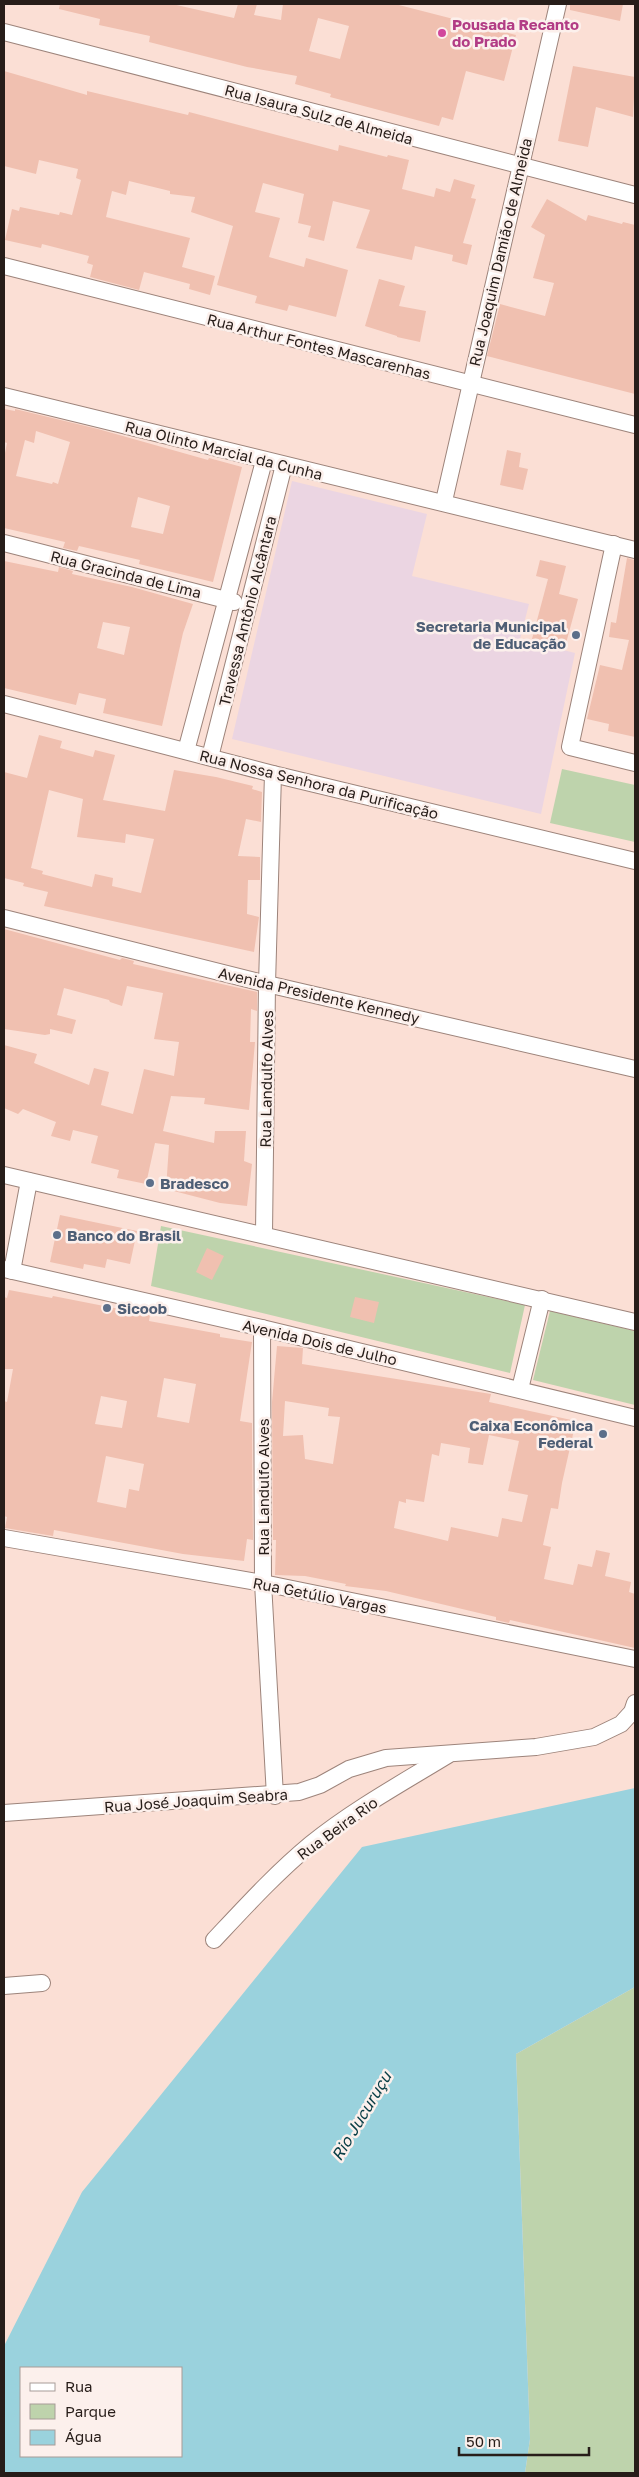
<svg xmlns="http://www.w3.org/2000/svg" width="639" height="2477" viewBox="0 0 639 2477" font-family="'Golos Text',sans-serif">
<style>
.education{fill:#ebd5e2}
.green{fill:#bed3ac}
.water{fill:#9ad2dd;fill-rule:evenodd}
.building{fill:#f0c0b0;fill-rule:evenodd}
.lines{fill:none;stroke-linecap:round;stroke-linejoin:round}
.street-casing{stroke:#9d847b;stroke-width:18}
.street{stroke:#fff;stroke-width:16}
.hotel-dot{fill:#d1479c;stroke:#fcf0ec;stroke-width:2}
.service-dot{fill:#5c6f8a;stroke:#fcf0ec;stroke-width:2}
.labels{text-anchor:middle;dominant-baseline:central;stroke-width:5;stroke-linejoin:round;paint-order:stroke}
.hotel-label{font-size:15px;font-weight:bold;fill:#b23c85;stroke:#fcf0ec;text-anchor:start}
.street-label{font-size:15px;fill:#271d19;stroke:#fcf0ec}
.service-label{font-size:15px;font-weight:bold;fill:#4e5e75;stroke:#fcf0ec;text-anchor:start}
.water-label{font-size:16px;font-style:italic;fill:#073d45;stroke:#fcf0ec}
</style>
<rect width="100%" height="100%" fill="#fbdfd5"/>
<!-- education -->
<polygon class="education" points="292,481 427,514 412,576 529,604 520,639 575,653 541,814 232,739"/>
<!-- green -->
<g class="green">
<polygon points="562,769 635,785 635,842 550,823"/>
<polygon points="161,1226 525,1305 510,1373 151,1286"/>
<polygon points="550,1311 635,1331 635,1405 533,1380"/>
<polygon points="635,1987 635,2473 525,2473 530,2439 516,2054"/>
</g>
<!-- water -->
<path class="water" d="M635,1788v199l-119,67 14,385 -5,34h-521v-127l78,-154 280,-345zM21,2368h160v88h-160z"/>
<!-- building -->
<g class="building">
<path d="M60,4h112l62,14 4,-14h19l-3,11 27,5 2,-16h112l121,31 -12,46 -38,-10 -13,49 -11,-3 -3,9 -109,-29 1,-3 -36,-10 2,-8 -50,-9 -98,-25 1,-6 -51,-11 1,-6 -41,-10zM318,18l31,8 -9,33 -31,-8z"/>
<polygon points="570,4 623,4 620,21 570,10"/>
<polygon points="573,66 635,77 633,117 596,107 588,147 558,141"/>
<polygon points="4,71 87,95 87,91 188,115 189,112 338,151 339,145 387,157 388,155 409,160 402,189 434,197 436,188 450,192 454,179 475,185 471,198 476,199 463,243 472,245 467,265 452,261 453,255 415,246 412,260 356,248 370,210 333,201 324,241 308,237 311,226 298,223 304,194 263,183 255,212 280,218 269,257 304,267 306,258 348,270 336,317 289,305 287,311 255,303 257,296 217,285 233,226 191,212 195,197 170,194 170,191 129,181 126,195 112,191 106,217 190,238 182,267 215,276 210,295 189,289 190,284 144,272 139,290 90,277 93,265 87,263 89,256 42,244 41,248 5,240 12,209 19,211 20,207 59,215 60,212 72,215 81,180 76,178 78,169 39,160 36,174 4,166"/>
<polygon points="547,199 586,221 588,215 622,224 623,222 635,225 635,394 487,356 500,304 545,316 554,283 533,278 545,235 531,227"/>
<polygon points="379,279 405,286 399,306 426,311 420,342 397,337 397,336 365,326"/>
<path d="M4,409l11,2v-2l83,20 110,31 1,-2 33,9 -29,115 -74,-18 1,-4 -61,-14 -2,5 -14,-3 2,-6 -61,-14v-70l3,-15 -3,-1zM36,431l34,11 -12,42 -5,-2 -1,2 -36,-8 9,-36 9,3zM138,497l32,9 -7,28 -32,-7z"/>
<polygon points="507,450 521,453 519,467 528,469 523,490 500,485"/>
<polygon points="627,558 635,560 635,737 608,731 609,724 587,719 600,665 622,670 629,640 609,637 611,622 616,623"/>
<polygon points="540,560 566,566 559,594 578,599 565,647 532,639 548,579 536,576"/>
<path d="M4,561l54,11 1,-5 14,4 -1,3 60,13 61,17 -10,29 -21,93 -59,-13 3,-14 -27,-6 -3,12 -72,-17zM103,622l27,5 -6,28 -27,-7z"/>
<path d="M39,735l23,6 -2,7 33,9 2,-7 20,5 -12,45 62,11 9,-41 42,7 37,9 -1,3 10,3 -1,30 -15,-3 -8,37 22,1v23h-12l-1,34 12,3 -5,35 -210,-46 4,-14 -25,-6 1,-3 -20,-5v-106l23,6zM49,790l34,9 -6,38 48,6 1,-9 28,5 -13,54 -29,-7 1,-8 -18,-4 -3,13 -50,-13 1,-3 -12,-3z"/>
<polygon points="4,929 120,960 122,958 134,961 133,964 257,992 257,1011 251,1009 250,1042 255,1042 249,1110 204,1104 205,1098 171,1096 163,1131 214,1143 215,1131 246,1131 244,1161 252,1164 247,1206 220,1203 166,1189 169,1145 155,1143 146,1184 117,1178 119,1170 91,1163 98,1136 73,1130 70,1141 51,1136 56,1122 23,1109 18,1114 4,1108 4,1045 37,1054 34,1063 89,1085 94,1068 109,1072 101,1105 133,1114 144,1069 174,1076 179,1042 154,1039 163,993 127,986 122,1006 110,1002 109,1000 64,988 57,1015 76,1020 72,1034 50,1029 50,1034 45,1035 4,1029"/>
<polygon points="60,1215 137,1231 130,1264 107,1259 105,1268 84,1264 83,1269 50,1262"/>
<polygon points="207,1248 224,1256 212,1280 196,1272"/>
<path d="M9,1290l43,8 1,-2 97,19 -1,6 71,13v3l32,5 -12,79 12,2 1,117 -6,-1 -3,22 -61,-7 -129,-24 -1,6 -48,-8 2,-11 -3,-1v-115l3,1 6,-33h-9v-72l3,1zM164,1378l32,6 -7,39 -32,-6zM101,1396l26,5 -5,27 -27,-4zM106,1456l38,8 -5,27 -10,-2 -3,19 -29,-6z"/>
<polygon points="355,1297 379,1302 374,1323 350,1317"/>
<path d="M277,1346l26,2 -1,16 189,30 -2,8 87,19 -14,62 -4,26 -7,-1 -8,37 8,2 -7,32 29,6 5,-21 14,3 4,-17 14,3 -5,23 26,6 -2,10 6,2v54l-125,-28 -1,3 -13,-3v-3l-110,-26 -41,-5 1,-2 -41,-8 -30,-1 1,-35h-3l-1,-138zM285,1401l44,7 -1,8 12,1 -7,47 -28,-5 -2,-24 -20,1zM489,1435l30,6 -11,50 20,4 -6,27 -20,-4 -4,19 -47,-10 -3,14 -54,-13 5,-27 7,2v-4l18,3 8,-48 7,2 2,-13 29,5 -2,15 15,2z"/>
</g>
<g class="lines">
<defs>
<g id="street">
<polyline points="4,32 635,195"/>
<polyline points="4,266 635,425"/>
<polyline points="4,396 635,550"/>
<polyline points="444,501 558,4"/>
<polyline points="4,543 234,602"/>
<polyline points="614,544 570,747 635,763"/>
<polyline points="4,704 273,774 635,861"/>
<polyline points="186,751 264,461"/>
<polyline points="210,757 284,465"/>
<polyline points="4,918 267,984 635,1069"/>
<polyline points="4,1175 635,1322"/>
<polyline points="264,1234 267,984 273,774"/>
<polyline points="4,1269 262,1328 635,1418"/>
<polyline points="12,1271 29,1181"/>
<polyline points="262,1328 263,1583 275,1796"/>
<polyline points="520,1389 542,1299"/>
<polyline points="4,1538 263,1583 635,1659"/>
<polyline points="4,1813 299,1792 320,1785 349,1769 386,1758 536,1747 594,1737 621,1724 632,1712 635,1703"/>
<path d="M214,1940c31,-33 62,-67 97,-96 42,-34 91,-61 137,-89"/>
<polyline points="4,1986 42,1983"/>
</g>
</defs>
<!-- street casing -->
<use href="#street" class="street-casing"/>
<!-- street -->
<use href="#street" class="street"/>
</g>
<!-- markers -->
<circle class="hotel-dot" cx="442" cy="33" r="5"/>
<g class="service-dot">
<circle cx="576" cy="635" r="5"/>
<circle cx="150" cy="1183" r="5"/>
<circle cx="57" cy="1235" r="5"/>
<circle cx="107" cy="1308" r="5"/>
<circle cx="603" cy="1434" r="5"/>
</g>
<g class="labels">
<!-- hotel labels -->
<g class="hotel-label">
<text x="452" y="24">Pousada Recanto<tspan x="452" dy="17">do Prado</tspan></text>
</g>
<!-- street labels -->
<g class="street-label">
<text transform="translate(319 114) rotate(15)">Rua Isaura Sulz de Almeida</text>
<text transform="translate(500 252) rotate(-77)">Rua Joaquim Damião de Almeida</text>
<text transform="translate(319 346) rotate(14)">Rua Arthur Fontes Mascarenhas</text>
<text transform="translate(224 450) rotate(14)">Rua Olinto Marcial da Cunha</text>
<text transform="translate(126 574) rotate(14)">Rua Gracinda de Lima</text>
<text transform="translate(247 611) rotate(-76)">Travessa Antônio Alcântara</text>
<text transform="translate(319 784) rotate(14)">Rua Nossa Senhora da Purificação</text>
<text transform="translate(319 995) rotate(13)">Avenida Presidente Kennedy</text>
<text transform="translate(266 1079) rotate(-89)">Rua Landulfo Alves</text>
<text transform="translate(320 1342) rotate(13)">Avenida Dois de Julho</text>
<text transform="translate(263 1487) rotate(-90)">Rua Landulfo Alves</text>
<text transform="translate(320 1595) rotate(11)">Rua Getúlio Vargas</text>
<text transform="translate(196 1800) rotate(-4)">Rua José Joaquim Seabra</text>
<text transform="translate(337 1828) rotate(-36)">Rua Beira Rio</text>
</g>
<!-- service labels -->
<g class="service-label">
<text x="566" y="626" text-anchor="end">Secretaria Municipal<tspan x="566" dy="17">de Educação</tspan></text>
<text x="160" y="1183">Bradesco</text>
<text x="67" y="1235">Banco do Brasil</text>
<text x="117" y="1308">Sicoob</text>
<text x="593" y="1425" text-anchor="end">Caixa Econômica<tspan x="593" dy="17">Federal</tspan></text>
</g>
<!-- water labels -->
<g class="water-label">
<text transform="translate(361 2116) rotate(-59)">Rio Jucuruçu</text>
</g>
</g>
<!-- border -->
<rect width="639" height="2477" fill="none" stroke="#271d19" stroke-width="10"/>
<!-- legend -->
<rect x="20" y="2367" width="162" height="90" fill="#fcf0ec" stroke="#a79c98"/>
<rect x="30" y="2383" width="25" height="8" fill="#ffffff" stroke="#a79c98"/>
<text x="65" y="2392" font-size="15" fill="#271d19">Rua</text>
<rect x="30" y="2404" width="25" height="15" fill="#bed3ac" stroke="#a79c98"/>
<text x="65" y="2417" font-size="15" fill="#271d19">Parque</text>
<rect x="30" y="2430" width="25" height="15" fill="#9ad2dd" stroke="#a79c98"/>
<text x="65" y="2442" font-size="15" fill="#271d19">Água</text>
<!-- scale -->
<path d="M459 2447v8h130v-8" fill="none" stroke="#271d19" stroke-width="2.5"/>
<text x="466" y="2447" font-size="15" fill="#271d19" stroke="#fcf0ec" stroke-width="4" paint-order="stroke">50 m</text>
</svg>
